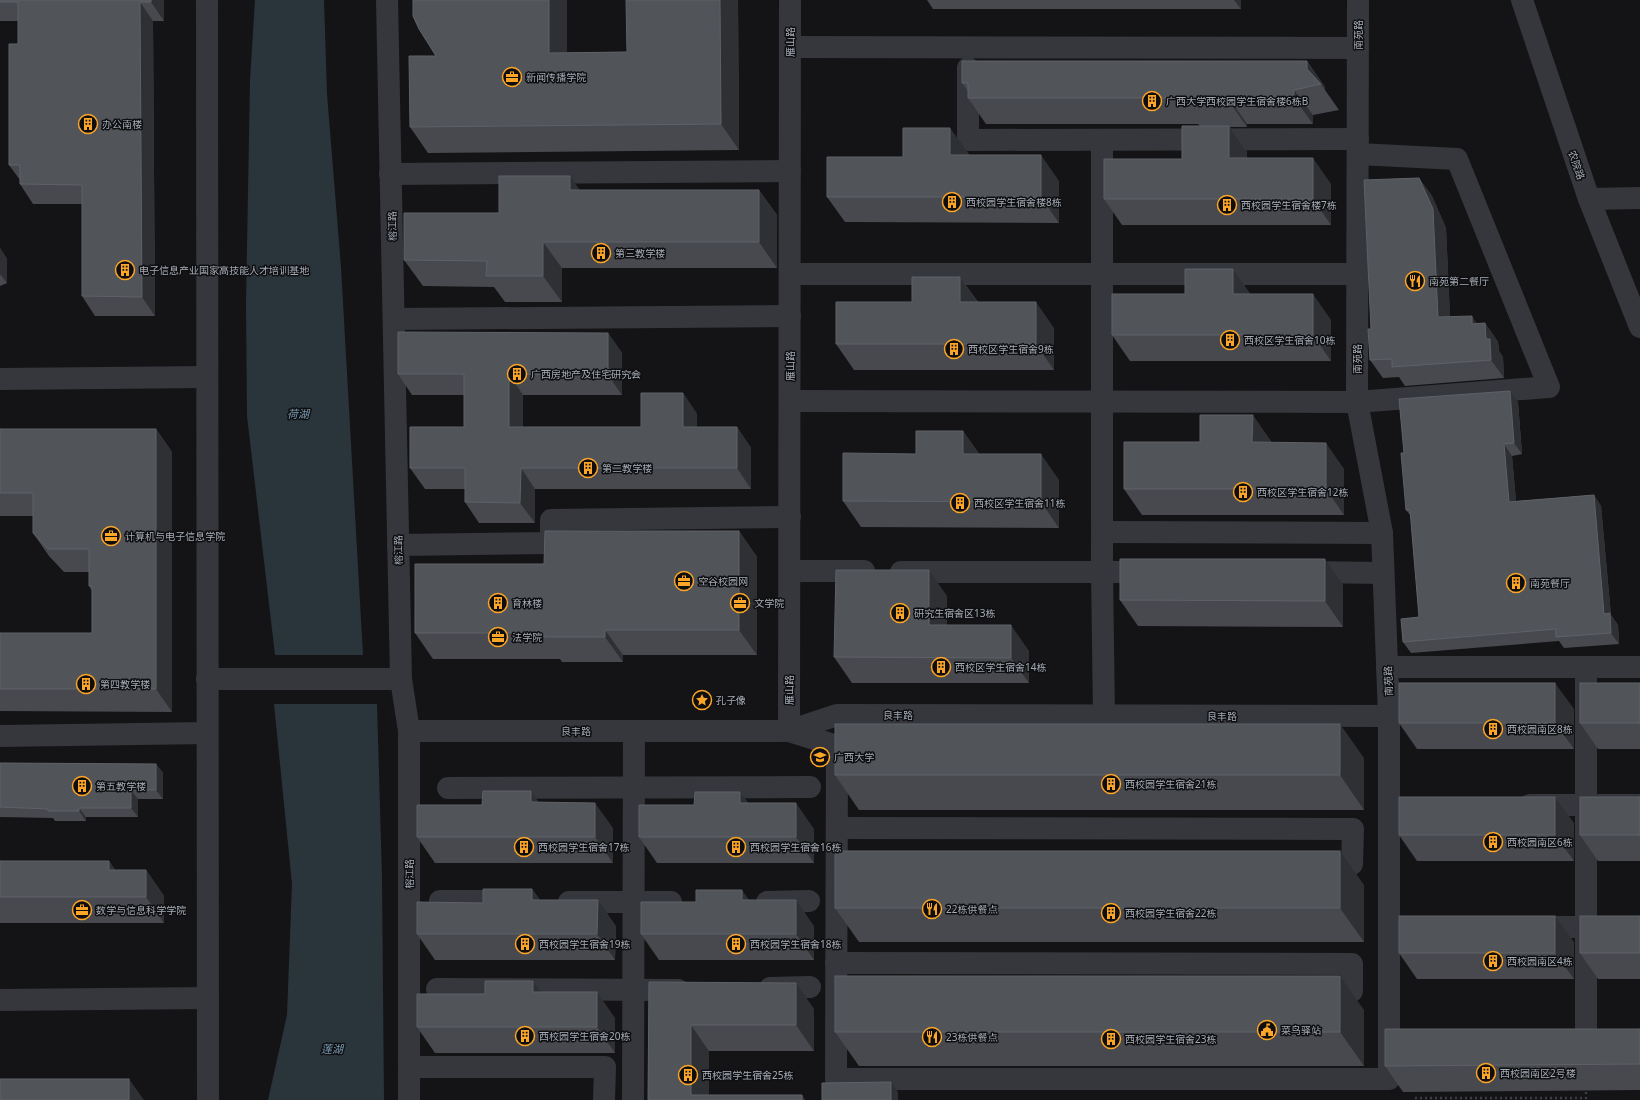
<svg xmlns="http://www.w3.org/2000/svg" width="1640" height="1100" viewBox="0 0 1640 1100" font-family="'Noto Sans','Noto Sans SC',sans-serif">
<style>
.water{fill:#2a353b}
.lines{fill:none;stroke-linecap:round;stroke-linejoin:round}
.path{stroke:#3b3e43;stroke-width:2.5;stroke-dasharray:2 3;stroke-linecap:butt}
.minor{stroke:#35373c;stroke-width:22}
.wall{fill:#47494e}
.shaded-wall{fill:#2e3033}
.building{fill:#515459;stroke:#5e6268}
.labels{text-anchor:middle;dominant-baseline:central;stroke-width:3;stroke-linejoin:round;paint-order:stroke}
.street-label{font-size:10px;fill:#a5acb7;stroke:#0f0f11}
.poi-label{font-size:10px;fill:#a5acb7;stroke:#0f0f11;text-anchor:start}
.water-label{font-size:11px;font-style:italic;fill:#7a9db5;stroke:#0f0f11}
</style>
<rect width="100%" height="100%" fill="#141416"/>
<!-- water -->
<g class="water">
<polygon points="255,0 324,0 327,94 341,267 363,655 275,655 247,416 246,305 250,80"/>
<polygon points="274,704 377,704 382,877 384,1100 268,1100 287,1015 292,884"/>
</g>
<g class="lines">
<!-- path -->
<polyline class="path" points="1415,1098 1586,1098 1586,1089"/>
<!-- minor -->
<g class="minor">
<polyline points="207,0 208,1100"/>
<polyline points="387,0 401,679 409,731 409,1100"/>
<polyline points="1522,0 1589,199 1640,327"/>
<polyline points="790,47 1358,48"/>
<polyline points="968,68 968,140 1358,139"/>
<polyline points="1102,140 1102,572 1104,716"/>
<polyline points="390,174 790,171"/>
<polyline points="1589,199 1640,198"/>
<polyline points="790,274 1358,274"/>
<polyline points="394,319 790,316"/>
<polyline points="0,379 207,377"/>
<polyline points="790,401 1357,402 1549,387 1457,159 1358,154"/>
<polyline points="1102,532 1382,533"/>
<polyline points="398,545 551,543 551,520 790,517"/>
<polyline points="790,571 864,571"/>
<polyline points="901,572 1150,572"/>
<polyline points="1305,572 1383,573"/>
<polyline points="1387,667 1640,667"/>
<polyline points="207,679 401,679"/>
<polyline points="409,731 789,731 837,715 1389,716"/>
<polyline points="789,731 837,746 836,1079 1389,1079 1389,716 1382,533 1357,402 1358,0"/>
<polyline points="789,731 790,0"/>
<polyline points="0,736 207,733"/>
<polyline points="448,788 810,787"/>
<polyline points="1530,805 1640,805"/>
<polyline points="837,828 1353,829 1352,864 1319,864"/>
<polyline points="440,901 513,901"/>
<polyline points="569,902 671,902"/>
<polyline points="767,902 809,901"/>
<polyline points="1534,927 1640,927"/>
<polyline points="836,963 1352,964 1352,991 1322,991"/>
<polyline points="770,988 810,987"/>
<polyline points="437,989 678,990"/>
<polyline points="0,1000 208,998"/>
<polyline points="1586,1042 1586,667"/>
<polyline points="409,1067 605,1067 604,1100"/>
<polyline points="633,1100 634,731"/>
</g>
</g>
<!-- wall -->
<g class="wall">
<polygon points="0,0 164,0 164,21 153,21 155,316 95,316 82,296 82,204 33,204 20,184 20,180 9,165 18,44 18,21 0,21"/>
<polygon points="413,0 567,0 567,53 627,52 738,0 739,150 428,153 410,127 436,56"/>
<polygon points="927,0 1241,0 1241,9 933,9"/>
<polygon points="1307,61 1325,87 1325,90 1339,110 1313,115 1313,124 1247,124 1247,127 1230,127 1247,152 1247,158 1331,184 1331,225 1122,225 1104,199 1182,159 1200,126 1198,124 986,124 968,98 968,91 962,83"/>
<polygon points="969,154 969,155 1059,181 1059,223 845,222 827,197 903,157"/>
<polygon points="1419,178 1432,196 1446,228 1450,317 1477,324 1485,323 1498,342 1499,351 1503,357 1504,378 1405,386 1399,377 1383,378 1370,360 1371,329"/>
<polygon points="579,190 759,190 777,215 777,268 562,268 562,302 505,302 494,287 423,286 404,260 499,213"/>
<polygon points="0,248 7,259 7,283 0,286"/>
<polygon points="1233,269 1250,294 1331,320 1331,361 1130,361 1112,335 1185,294"/>
<polygon points="960,277 978,302 1054,328 1054,370 854,370 836,344 912,302"/>
<polygon points="608,333 622,353 622,395 523,395 523,427 641,427 683,393 697,414 697,427 737,427 751,448 751,489 535,489 535,523 479,523 465,502 465,489 425,489 410,468 464,427 464,395 412,395 398,374"/>
<polygon points="1510,391 1518,402 1522,454 1512,456 1516,501 1594,495 1601,506 1611,615 1618,625 1619,644 1564,648 1559,641 1411,653 1403,642 1419,617 1411,516 1406,510 1404,453"/>
<polygon points="0,429 156,429 172,452 172,712 0,711 0,633 92,633 92,591 89,586 89,572 64,572 49,556 33,533 33,516 0,516"/>
<polygon points="963,431 979,454 1059,480 1059,528 861,527 843,501 916,454"/>
<polygon points="1271,441 1271,443 1344,469 1344,515 1142,515 1124,489 1200,442"/>
<polygon points="739,531 757,557 757,655 623,655 623,662 562,662 560,659 433,659 415,633 544,564"/>
<polygon points="1343,585 1343,627 1138,626 1120,600"/>
<polygon points="947,596 947,625 1029,651 1029,683 852,683 834,657"/>
<polygon points="1640,683 1640,749 1598,749 1580,723"/>
<polygon points="1574,709 1574,749 1417,749 1399,723"/>
<polygon points="1364,758 1364,810 859,810 835,775"/>
<polygon points="0,763 156,764 163,773 163,799 138,799 138,817 86,817 86,821 55,821 53,818 0,817"/>
<polygon points="740,792 748,803 814,829 814,863 657,863 639,837 694,805"/>
<polygon points="1640,797 1640,861 1598,861 1580,835"/>
<polygon points="539,802 613,828 613,863 435,863 417,837 482,805"/>
<polygon points="1574,823 1574,861 1417,861 1399,835"/>
<polygon points="0,861 109,861 115,870 146,870 164,896 164,923 0,923"/>
<polygon points="1364,885 1364,942 859,942 835,908"/>
<polygon points="532,889 540,900 616,926 615,960 435,960 417,934 483,903"/>
<polygon points="749,900 814,926 814,960 659,960 641,934 696,902"/>
<polygon points="1640,916 1640,979 1598,979 1580,953"/>
<polygon points="1574,942 1574,979 1417,979 1399,953"/>
<polygon points="533,981 541,992 615,1018 615,1053 435,1053 417,1027 485,994"/>
<polygon points="649,982 814,1009 814,1051 709,1051 709,1095 802,1095 805,1100 648,1100"/>
<polygon points="1364,1010 1364,1066 859,1066 835,1032"/>
<polygon points="1640,1029 1640,1090 1403,1092 1385,1066"/>
</g>
<!-- shaded-wall -->
<g class="shaded-wall">
<polygon points="151,0 164,0 164,21 151,2"/>
<polygon points="549,0 567,0 567,79 549,53"/>
<polygon points="720,0 738,0 739,150 721,124"/>
<polygon points="1234,0 1241,0 1241,9"/>
<polygon points="140,2 153,21 155,316 142,297"/>
<polygon points="1307,61 1325,87 1325,90 1321,84 1307,69"/>
<polygon points="1294,90 1313,115 1313,124 1294,98"/>
<polygon points="1229,98 1247,124 1247,127 1229,101"/>
<polygon points="1229,126 1247,152 1247,184 1229,158"/>
<polygon points="950,128 969,154 969,181 950,155"/>
<polygon points="1041,155 1059,181 1059,223 1041,197"/>
<polygon points="1313,158 1331,184 1331,225 1313,199"/>
<polygon points="570,176 588,202 570,190"/>
<polygon points="1419,178 1432,196 1446,228 1451,336 1438,317"/>
<polygon points="759,190 777,215 777,268 759,242"/>
<polygon points="543,242 562,268 562,302 543,276"/>
<polygon points="0,248 7,259 7,283 0,274"/>
<polygon points="1233,269 1251,295 1233,294"/>
<polygon points="960,277 978,303 960,302"/>
<polygon points="1313,294 1331,320 1331,361 1313,335"/>
<polygon points="1036,302 1054,328 1054,370 1036,344"/>
<polygon points="1472,316 1484,335 1472,324"/>
<polygon points="1485,323 1498,342 1499,351 1503,357 1504,378 1491,360 1486,339"/>
<polygon points="608,333 622,353 622,395 608,375"/>
<polygon points="509,374 523,395 523,447 509,427"/>
<polygon points="1510,391 1518,402 1522,454 1514,443"/>
<polygon points="683,393 697,414 697,448 683,427"/>
<polygon points="1253,415 1271,441 1271,468 1252,442"/>
<polygon points="737,427 751,448 751,489 737,468"/>
<polygon points="156,429 172,452 172,712 156,689"/>
<polygon points="963,431 981,456 963,454"/>
<polygon points="1326,443 1344,469 1344,515 1326,489"/>
<polygon points="1504,444 1512,456 1517,513 1509,502"/>
<polygon points="1041,454 1059,480 1059,528 1041,502"/>
<polygon points="521,468 535,489 535,523 520,503"/>
<polygon points="1594,495 1601,506 1611,615 1618,625 1619,644 1611,633 1604,614"/>
<polygon points="739,531 757,557 757,655 739,630"/>
<polygon points="1325,559 1343,585 1343,627 1325,601"/>
<polygon points="929,570 947,596 947,651 929,625"/>
<polygon points="1011,625 1029,651 1029,683 1011,658"/>
<polygon points="605,630 623,655 623,662 605,637"/>
<polygon points="1555,683 1574,709 1574,749 1555,723"/>
<polygon points="1340,724 1364,758 1364,810 1340,775"/>
<polygon points="156,764 163,773 163,799 156,790"/>
<polygon points="131,790 138,799 138,817 131,808"/>
<polygon points="531,791 549,817 531,802"/>
<polygon points="740,792 759,818 740,803"/>
<polygon points="1555,797 1574,823 1574,861 1555,835"/>
<polygon points="595,803 613,828 613,863 595,837"/>
<polygon points="796,803 814,829 814,863 796,837"/>
<polygon points="79,808 86,817 86,821 79,811"/>
<polygon points="1340,851 1364,885 1364,942 1340,908"/>
<polygon points="109,861 127,887 109,870"/>
<polygon points="146,870 164,896 164,923 146,897"/>
<polygon points="532,889 550,915 532,900"/>
<polygon points="742,890 760,915 742,900"/>
<polygon points="598,900 616,926 615,960 597,934"/>
<polygon points="796,900 814,926 814,960 796,934"/>
<polygon points="1555,916 1574,942 1574,979 1555,953"/>
<polygon points="1340,976 1364,1010 1364,1066 1340,1032"/>
<polygon points="533,981 552,1007 533,992"/>
<polygon points="796,983 814,1009 814,1051 796,1025"/>
<polygon points="597,992 615,1018 615,1053 597,1027"/>
<polygon points="691,1025 709,1051 709,1100 691,1095"/>
<polygon points="129,1079 144,1100 129,1100"/>
<polygon points="891,1082 898,1092 898,1100 891,1100"/>
<polygon points="802,1095 805,1100 802,1100"/>
</g>
<!-- building -->
<g class="building">
<polygon points="0,0 151,0 151,2 140,2 142,297 82,296 82,185 20,184 20,165 9,165 9,44 18,44 18,2 0,2"/>
<polygon points="413,0 549,0 549,53 627,52 626,0 720,0 721,124 410,127 409,56 436,56 419,29 413,16"/>
<polygon points="962,61 1307,61 1307,69 1321,84 1294,90 1294,98 1229,98 1229,101 1182,101 1182,98 968,98 968,83 962,83"/>
<polygon points="1182,126 1229,126 1229,158 1313,158 1313,199 1104,199 1104,159 1182,159"/>
<polygon points="903,128 950,128 950,155 1041,155 1041,197 827,197 827,157 903,157"/>
<polygon points="499,176 570,176 570,190 759,190 759,242 543,242 543,276 486,276 487,261 404,260 404,213 499,213"/>
<polygon points="1419,178 1433,209 1438,317 1472,316 1472,324 1485,323 1486,339 1490,339 1491,360 1392,367 1392,359 1370,360 1368,329 1371,329 1364,180"/>
<polygon points="1185,269 1233,269 1233,294 1313,294 1313,335 1112,335 1112,294 1185,294"/>
<polygon points="912,277 960,277 960,302 1036,302 1036,344 836,344 836,302 912,302"/>
<polygon points="398,332 608,333 608,375 509,374 509,427 641,427 641,393 683,393 683,427 737,427 737,468 521,468 520,503 465,502 465,468 410,468 410,427 464,427 464,374 398,374"/>
<polygon points="1510,391 1514,443 1504,444 1509,502 1594,495 1604,614 1610,613 1611,633 1556,637 1556,629 1403,642 1401,619 1419,617 1410,510 1406,510 1401,453 1404,453 1399,399"/>
<polygon points="1200,415 1253,415 1252,442 1326,443 1326,489 1124,489 1124,442 1200,442"/>
<polygon points="0,429 156,429 156,689 0,689 0,633 92,633 92,586 89,586 89,549 48,549 33,533 33,493 0,493"/>
<polygon points="916,431 963,431 963,454 1041,454 1041,502 843,501 843,453 916,454"/>
<polygon points="545,531 739,531 739,630 605,630 605,637 544,637 544,633 415,633 415,564 544,564"/>
<polygon points="1120,559 1325,559 1325,601 1120,600"/>
<polygon points="836,570 929,570 929,625 1011,625 1011,658 834,657"/>
<rect x="1399" y="683" width="156" height="40"/>
<rect x="1580" y="683" width="60" height="40"/>
<rect x="835" y="724" width="505" height="51"/>
<polygon points="0,763 156,764 156,790 131,790 131,808 79,808 79,811 48,811 48,809 0,807"/>
<polygon points="483,791 531,791 531,802 595,803 595,837 417,837 417,805 482,805"/>
<polygon points="695,792 740,792 740,803 796,803 796,837 639,837 639,805 694,805"/>
<rect x="1399" y="797" width="156" height="38"/>
<rect x="1580" y="797" width="60" height="38"/>
<rect x="835" y="851" width="505" height="57"/>
<polygon points="0,861 109,861 109,870 146,870 146,897 0,897"/>
<polygon points="483,889 532,889 532,900 598,900 597,934 417,934 417,902 483,903"/>
<polygon points="696,890 742,890 742,900 796,900 796,934 641,934 641,902 696,902"/>
<rect x="1399" y="916" width="156" height="37"/>
<rect x="1580" y="916" width="60" height="37"/>
<rect x="835" y="976" width="505" height="56"/>
<polygon points="485,981 533,981 533,992 597,992 597,1027 417,1027 417,994 485,994"/>
<polygon points="649,982 796,983 796,1025 691,1025 691,1095 802,1095 802,1100 648,1100"/>
<polygon points="1385,1029 1640,1029 1640,1064 1385,1066"/>
<rect x="0" y="1079" width="129" height="21"/>
<polygon points="891,1082 891,1100 822,1100 822,1083"/>
</g>
<!-- icons -->
<defs>
<symbol id="office-ring" viewBox="-11 -11 22 22"><circle r="9.5" fill="#0f0f11" stroke="#fca526" stroke-width="1.5"/><path d="M-6-3h4V-5.5h4V-3h4V5H-6ZM-1-4.5V-3h2v-1.5ZM-6 0V1H6V0Z" fill="#fca526"/></symbol>
<symbol id="building-ring" viewBox="-11 -11 22 22"><circle r="9.5" fill="#0f0f11" stroke="#fca526" stroke-width="1.5"/><path d="M-4-6H4V6H1V3H-1V6H-4ZM-2.5-4.3h1.7v1.8h-1.7ZM.8-4.3h1.7v1.8H.8ZM-2.5-1h1.7V.8h-1.7ZM.8-1h1.7V.8H.8Z" fill="#fca526"/></symbol>
<symbol id="restaurant-ring" viewBox="-11 -11 22 22"><circle r="9.5" fill="#0f0f11" stroke="#fca526" stroke-width="1.5"/><path d="M-5-6h1v4h1v-4h1v4h1v-4h1v5L-1.5 .5V6h-2V.5L-5-1ZM5-6V6H3V1.5H1.5Q1.5-4 5-6Z" fill="#fca526"/></symbol>
<symbol id="sight-ring" viewBox="-11 -11 22 22"><circle r="9.5" fill="#0f0f11" stroke="#fca526" stroke-width="1.5"/><path d="M0-6L1.8-2.2L6-1.7L2.9 1.2L3.7 5.4L0 3.3L-3.7 5.4L-2.9 1.2L-6-1.7L-1.8-2.2Z" fill="#fca526"/></symbol>
<symbol id="university-ring" viewBox="-11 -11 22 22"><circle r="9.5" fill="#0f0f11" stroke="#fca526" stroke-width="1.5"/><path d="M0-5L7-2L0 1L-7-2ZM-4 1L0 2.5L4 1V4Q0 6-4 4Z" fill="#fca526"/></symbol>
<symbol id="civic-ring" viewBox="-11 -11 22 22"><circle r="9.5" fill="#0f0f11" stroke="#fca526" stroke-width="1.5"/><path d="M-.6-6.5H3V-4.5H.6V-3L4-1V1h2V6H-6V1h2V-1L-.6-3ZM-1.2 2.5V6h2.4V2.5Z" fill="#fca526"/></symbol>
</defs>
<g fill-rule="evenodd">
<use href="#office-ring" x="501" y="66" width="22" height="22"/>
<use href="#building-ring" x="1141" y="90" width="22" height="22"/>
<use href="#building-ring" x="77" y="113" width="22" height="22"/>
<use href="#building-ring" x="941" y="191" width="22" height="22"/>
<use href="#building-ring" x="1216" y="194" width="22" height="22"/>
<use href="#building-ring" x="590" y="242" width="22" height="22"/>
<use href="#building-ring" x="114" y="259" width="22" height="22"/>
<use href="#restaurant-ring" x="1404" y="270" width="22" height="22"/>
<use href="#building-ring" x="1219" y="329" width="22" height="22"/>
<use href="#building-ring" x="943" y="338" width="22" height="22"/>
<use href="#building-ring" x="506" y="363" width="22" height="22"/>
<use href="#building-ring" x="577" y="457" width="22" height="22"/>
<use href="#building-ring" x="1232" y="481" width="22" height="22"/>
<use href="#building-ring" x="949" y="492" width="22" height="22"/>
<use href="#office-ring" x="100" y="525" width="22" height="22"/>
<use href="#office-ring" x="673" y="570" width="22" height="22"/>
<use href="#building-ring" x="1505" y="572" width="22" height="22"/>
<use href="#building-ring" x="487" y="592" width="22" height="22"/>
<use href="#office-ring" x="729" y="592" width="22" height="22"/>
<use href="#building-ring" x="889" y="602" width="22" height="22"/>
<use href="#office-ring" x="487" y="626" width="22" height="22"/>
<use href="#building-ring" x="930" y="656" width="22" height="22"/>
<use href="#building-ring" x="75" y="673" width="22" height="22"/>
<use href="#sight-ring" x="691" y="689" width="22" height="22"/>
<use href="#building-ring" x="1482" y="718" width="22" height="22"/>
<use href="#university-ring" x="809" y="746" width="22" height="22"/>
<use href="#building-ring" x="1100" y="773" width="22" height="22"/>
<use href="#building-ring" x="71" y="775" width="22" height="22"/>
<use href="#building-ring" x="1482" y="831" width="22" height="22"/>
<use href="#building-ring" x="513" y="836" width="22" height="22"/>
<use href="#building-ring" x="725" y="836" width="22" height="22"/>
<use href="#restaurant-ring" x="921" y="898" width="22" height="22"/>
<use href="#office-ring" x="71" y="899" width="22" height="22"/>
<use href="#building-ring" x="1100" y="902" width="22" height="22"/>
<use href="#building-ring" x="514" y="933" width="22" height="22"/>
<use href="#building-ring" x="725" y="933" width="22" height="22"/>
<use href="#building-ring" x="1482" y="950" width="22" height="22"/>
<use href="#civic-ring" x="1256" y="1019" width="22" height="22"/>
<use href="#building-ring" x="514" y="1025" width="22" height="22"/>
<use href="#restaurant-ring" x="921" y="1026" width="22" height="22"/>
<use href="#building-ring" x="1100" y="1028" width="22" height="22"/>
<use href="#building-ring" x="1475" y="1062" width="22" height="22"/>
<use href="#building-ring" x="677" y="1064" width="22" height="22"/>
</g>
<g class="labels">
<!-- street labels -->
<g class="street-label">
<text transform="translate(1358 35) rotate(-90)">南苑路</text>
<text transform="translate(790 42) rotate(-90)">雁山路</text>
<text transform="translate(1577 165) rotate(71)">农院路</text>
<text transform="translate(392 226) rotate(-91)">榕江路</text>
<text transform="translate(1357 359) rotate(-90)">南苑路</text>
<text transform="translate(790 366) rotate(-90)">雁山路</text>
<text transform="translate(398 550) rotate(-91)">榕江路</text>
<text transform="translate(1388 681) rotate(-92)">南苑路</text>
<text transform="translate(789 690) rotate(-90)">雁山路</text>
<text x="898" y="715">良丰路</text>
<text x="1222" y="716">良丰路</text>
<text x="576" y="731">良丰路</text>
<text transform="translate(409 874) rotate(-90)">榕江路</text>
</g>
<!-- poi labels -->
<g class="poi-label">
<text x="526" y="77">新闻传播学院</text>
<text x="1166" y="101">广西大学西校园学生宿舍楼6栋B</text>
<text x="102" y="124">办公南楼</text>
<text x="966" y="202">西校园学生宿舍楼8栋</text>
<text x="1241" y="205">西校园学生宿舍楼7栋</text>
<text x="615" y="253">第三教学楼</text>
<text x="139" y="270">电子信息产业国家高技能人才培训基地</text>
<text x="1429" y="281">南苑第二餐厅</text>
<text x="1244" y="340">西校区学生宿舍10栋</text>
<text x="968" y="349">西校区学生宿舍9栋</text>
<text x="531" y="374">广西房地产及住宅研究会</text>
<text x="602" y="468">第二教学楼</text>
<text x="1257" y="492">西校区学生宿舍12栋</text>
<text x="974" y="503">西校区学生宿舍11栋</text>
<text x="125" y="536">计算机与电子信息学院</text>
<text x="698" y="581">空谷校园网</text>
<text x="1530" y="583">南苑餐厅</text>
<text x="512" y="603">育林楼</text>
<text x="754" y="603">文学院</text>
<text x="914" y="613">研究生宿舍区13栋</text>
<text x="512" y="637">法学院</text>
<text x="955" y="667">西校区学生宿舍14栋</text>
<text x="100" y="684">第四教学楼</text>
<text x="716" y="700">孔子像</text>
<text x="1507" y="729">西校园南区8栋</text>
<text x="834" y="757">广西大学</text>
<text x="1125" y="784">西校园学生宿舍21栋</text>
<text x="96" y="786">第五教学楼</text>
<text x="1507" y="842">西校园南区6栋</text>
<text x="538" y="847">西校园学生宿舍17栋</text>
<text x="750" y="847">西校园学生宿舍16栋</text>
<text x="946" y="909">22栋供餐点</text>
<text x="96" y="910">数学与信息科学学院</text>
<text x="1125" y="913">西校园学生宿舍22栋</text>
<text x="539" y="944">西校园学生宿舍19栋</text>
<text x="750" y="944">西校园学生宿舍18栋</text>
<text x="1507" y="961">西校园南区4栋</text>
<text x="1281" y="1030">菜鸟驿站</text>
<text x="539" y="1036">西校园学生宿舍20栋</text>
<text x="946" y="1037">23栋供餐点</text>
<text x="1125" y="1039">西校园学生宿舍23栋</text>
<text x="1500" y="1073">西校园南区2号楼</text>
<text x="702" y="1075">西校园学生宿舍25栋</text>
</g>
<!-- water labels -->
<g class="water-label">
<text x="298" y="413">荷湖</text>
<text x="332" y="1048">莲湖</text>
</g>
</g>
</svg>
